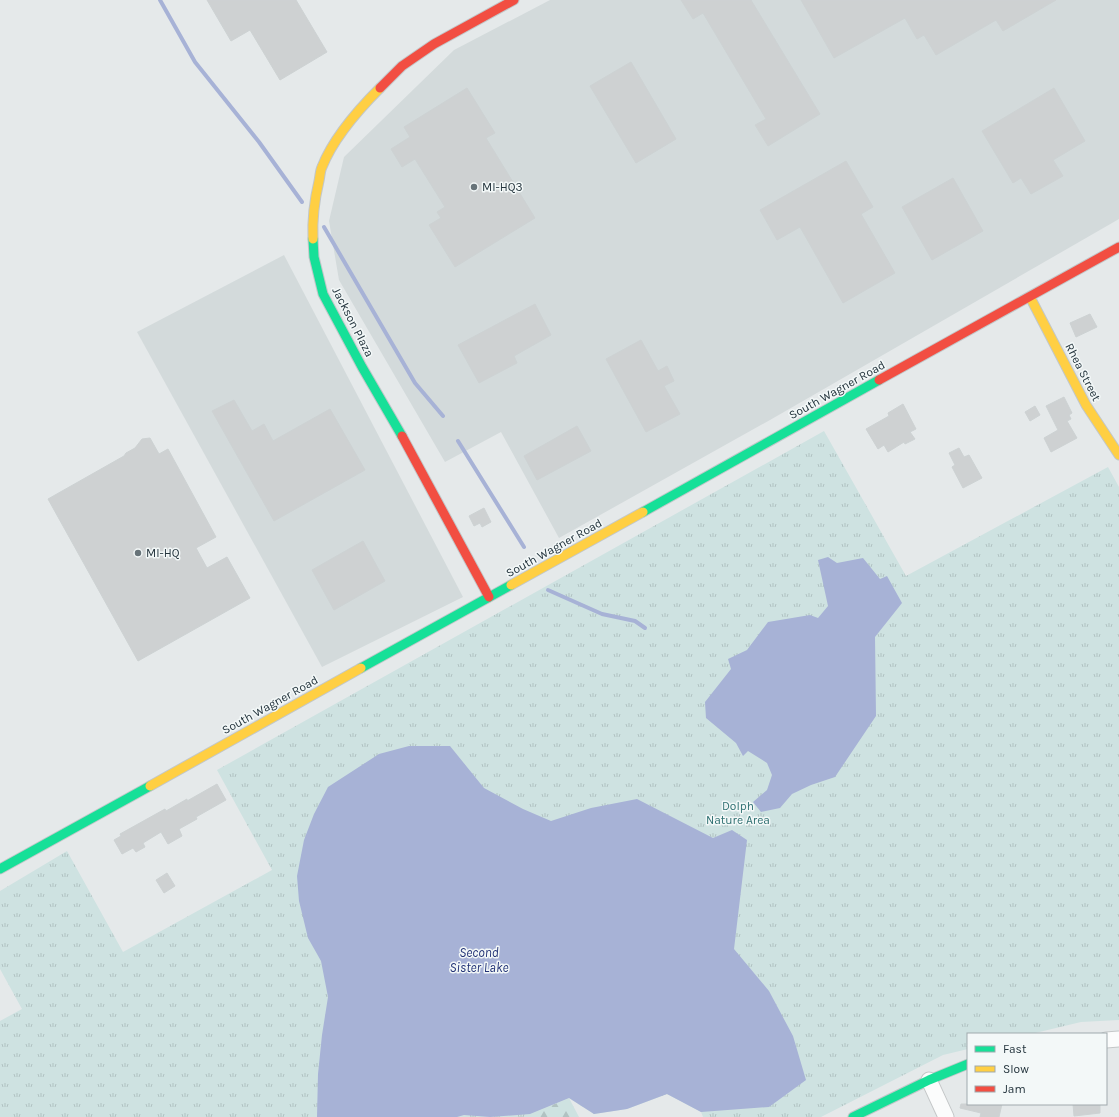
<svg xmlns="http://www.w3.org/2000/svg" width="1119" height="1117" viewBox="0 0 1119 1117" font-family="Karla,sans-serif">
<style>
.built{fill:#d3dadb}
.forest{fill:url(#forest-firs)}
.park{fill:url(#park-tufts)}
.water{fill:#a7b2d6}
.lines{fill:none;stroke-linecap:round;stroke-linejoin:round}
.stream{stroke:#a7b2d6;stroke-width:4}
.building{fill:#ced1d2;stroke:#cdd2d3}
.street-casing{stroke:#c4c7c8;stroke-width:17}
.fast-casing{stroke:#c2c7c9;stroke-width:11}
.slow-casing{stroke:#c2c7c9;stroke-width:11}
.jam-casing{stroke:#c2c7c9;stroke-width:11}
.street{stroke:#fbfcfc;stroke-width:15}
.fast{stroke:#16e098;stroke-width:9}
.slow{stroke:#ffcf43;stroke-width:9}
.jam{stroke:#f24e42;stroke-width:9}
.poi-dot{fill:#677379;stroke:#f3f8f8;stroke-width:1.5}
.labels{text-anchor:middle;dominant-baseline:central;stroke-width:3;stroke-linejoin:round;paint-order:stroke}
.poi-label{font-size:12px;fill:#23333c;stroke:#f3f8f8;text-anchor:start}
.street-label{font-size:12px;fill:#23333c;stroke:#f3f8f8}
.park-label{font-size:12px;fill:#2f7071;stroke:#f3f8f8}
.water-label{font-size:13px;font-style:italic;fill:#203175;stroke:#f3f8f8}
</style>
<defs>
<pattern id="forest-firs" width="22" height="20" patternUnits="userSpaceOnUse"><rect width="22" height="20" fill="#cee2e1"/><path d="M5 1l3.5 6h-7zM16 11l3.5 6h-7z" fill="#b1c2c2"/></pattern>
<pattern id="park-tufts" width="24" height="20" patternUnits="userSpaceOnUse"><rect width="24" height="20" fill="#cee2e1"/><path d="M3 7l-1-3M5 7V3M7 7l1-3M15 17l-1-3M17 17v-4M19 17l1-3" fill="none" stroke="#b1c2c2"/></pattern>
</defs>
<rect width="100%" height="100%" fill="#e5e9ea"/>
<!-- built -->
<g class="built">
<polygon points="550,0 1119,0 1119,219 770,420 559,538 501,432 445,462 339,280 329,221 344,157 454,50"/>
<polygon points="284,255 463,597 322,667 137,332"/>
</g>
<!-- forest -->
<polygon class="forest" points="569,1098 579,1117 457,1117 530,1114"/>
<!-- park -->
<polygon class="park" points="824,431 906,576 1108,467 1119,487 1119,1020 1081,1022 1031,1034 968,1034 968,1049 943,1055 821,1117 703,1117 701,1112 667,1094 627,1109 594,1114 569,1098 531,1114 532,1117 0,1117 0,1021 22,1009 0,969 0,891 67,851 123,952 272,870 217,770"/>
<!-- water -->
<g class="water">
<polygon points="828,557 837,563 863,558 880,579 887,576 902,603 875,637 876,716 835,777 811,785 792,794 780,808 761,812 753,802 767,790 772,775 767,763 748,751 743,756 736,743 706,718 705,702 731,669 728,659 747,650 768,622 810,615 818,618 828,606 818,560"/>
<polygon points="409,746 450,746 484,788 523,809 551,821 591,808 637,799 713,838 732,830 747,840 734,949 769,991 793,1036 806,1080 769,1107 701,1112 667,1094 627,1109 594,1114 569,1098 530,1114 490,1117 464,1115 457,1117 317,1117 318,1074 322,1035 328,997 321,961 308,938 299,901 297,876 304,840 314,814 328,787 379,754"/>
</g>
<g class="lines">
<!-- stream -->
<g class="stream">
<polyline points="160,0 195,62 259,142 302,202"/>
<polyline points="324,227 415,383 443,416"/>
<polyline points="458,441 524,547"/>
<polyline points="548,590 602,614 635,621 645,628"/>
</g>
</g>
<!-- building -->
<g class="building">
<polygon points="207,0 296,0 327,52 280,80 250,30 231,41"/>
<polygon points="681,0 751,0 820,114 768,146 755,125 766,119 703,13 693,19"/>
<polygon points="801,0 1056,0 1003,31 996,20 936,55 924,35 917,39 905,18 834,58"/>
<polygon points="631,62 676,139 636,163 590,86"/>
<polygon points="467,88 495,133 486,138 535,218 455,267 429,225 441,218 437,212 445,207 415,159 402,167 391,149 410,137 404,127"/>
<polygon points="1054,88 1085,141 1053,160 1063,176 1031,194 1021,178 1013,183 982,131"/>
<polygon points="846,161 873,207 861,214 895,273 843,303 800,227 777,240 760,210"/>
<polygon points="953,178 983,231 932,260 902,207"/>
<polygon points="535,304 551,335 514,356 517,363 479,383 458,345"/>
<polygon points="1090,314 1097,327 1076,337 1070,323"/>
<polygon points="641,340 658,371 667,366 674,381 664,386 680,414 646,432 606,359"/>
<polygon points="1064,397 1072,413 1069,415 1071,419 1067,421 1077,438 1051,452 1044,438 1058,430 1046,406"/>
<polygon points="234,400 252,431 264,424 273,441 330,409 365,470 274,521 212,411"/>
<polygon points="903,404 916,429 910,432 915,439 905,444 904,442 888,452 884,445 878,449 866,429 889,416 888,413"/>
<polygon points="1035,406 1040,415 1030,421 1025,412"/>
<polygon points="577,426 591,451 537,480 524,456"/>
<polygon points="150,438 159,454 168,449 216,537 196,548 207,568 227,557 250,598 138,661 48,499 124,456 126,453 135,448 142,439"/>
<polygon points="959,448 964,457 969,455 982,478 963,488 952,467 955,465 949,453"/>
<polygon points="484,508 491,522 482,527 480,523 474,526 469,516"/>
<polygon points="363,541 385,581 334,610 312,570"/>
<polygon points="217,784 226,800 196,817 197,819 179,829 182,836 168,844 161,832 143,843 145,847 136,852 133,848 122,854 114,840 121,836 120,834 165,809 166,811 187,799 187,801"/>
<polygon points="167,873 175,886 164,893 156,880"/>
<polygon points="961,1104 1002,1104 999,1117 980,1117 981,1113 960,1108"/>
<polygon points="1073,1104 1100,1104 1100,1113 1074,1116"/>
</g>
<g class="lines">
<defs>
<g id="street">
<polyline points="1106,1040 1119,1039"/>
<polyline points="929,1080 946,1117"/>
</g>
<g id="fast">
<polyline points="313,239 314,257 323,294 362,367 402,436"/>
<polyline points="643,512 879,380"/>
<polyline points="361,668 511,585"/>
<polyline points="0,869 150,786"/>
<polyline points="853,1117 929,1080 968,1064"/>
</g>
<g id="slow">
<path d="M313,239c-1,-21 1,-37 6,-58 1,-4 1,-10 3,-14 11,-28 38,-59 58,-79"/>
<polyline points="1030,297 1086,405 1119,455"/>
<polyline points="511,585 643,512"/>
<polyline points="150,786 361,668"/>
</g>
<g id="jam">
<polyline points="380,88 402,66 434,44 514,0"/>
<polyline points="879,380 1119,247"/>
<polyline points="402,436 489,597"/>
</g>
</defs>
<!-- street casing -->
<use href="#street" class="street-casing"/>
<!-- fast casing -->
<use href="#fast" class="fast-casing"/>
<!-- slow casing -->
<use href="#slow" class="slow-casing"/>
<!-- jam casing -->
<use href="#jam" class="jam-casing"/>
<!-- street -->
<use href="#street" class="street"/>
<!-- fast -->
<use href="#fast" class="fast"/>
<!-- slow -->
<use href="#slow" class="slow"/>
<!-- jam -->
<use href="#jam" class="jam"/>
</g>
<!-- markers -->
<g class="poi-dot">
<circle cx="474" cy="187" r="4"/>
<circle cx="138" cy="553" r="4"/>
</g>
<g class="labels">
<!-- poi labels -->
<g class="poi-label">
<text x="482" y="187">MI-HQ3</text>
<text x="146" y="553">MI-HQ</text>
</g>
<!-- street labels -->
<g class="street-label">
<text transform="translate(353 322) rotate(63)">Jackson Plaza</text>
<text transform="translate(1083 372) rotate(63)">Rhea Street</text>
<text transform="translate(837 390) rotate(-29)">South Wagner Road</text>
<text transform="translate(554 548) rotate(-29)">South Wagner Road</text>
<text transform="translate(270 705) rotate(-29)">South Wagner Road</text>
</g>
<!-- park labels -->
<g class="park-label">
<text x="738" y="806">Dolph<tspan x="738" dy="14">Nature Area</tspan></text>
</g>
<!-- water labels -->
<g class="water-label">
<text x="479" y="952">Second<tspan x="479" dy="15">Sister Lake</tspan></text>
</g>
</g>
<!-- legend -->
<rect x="967" y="1033" width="140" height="72" fill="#f3f8f8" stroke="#a0a9ad"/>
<rect x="975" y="1046" width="20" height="6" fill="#16e098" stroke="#a0a9ad"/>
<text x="1003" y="1053" font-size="12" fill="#23333c">Fast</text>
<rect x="975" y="1066" width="20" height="6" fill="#ffcf43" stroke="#a0a9ad"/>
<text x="1003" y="1073" font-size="12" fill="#23333c">Slow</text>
<rect x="975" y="1086" width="20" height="6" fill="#f24e42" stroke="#a0a9ad"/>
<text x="1003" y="1093" font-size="12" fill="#23333c">Jam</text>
</svg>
